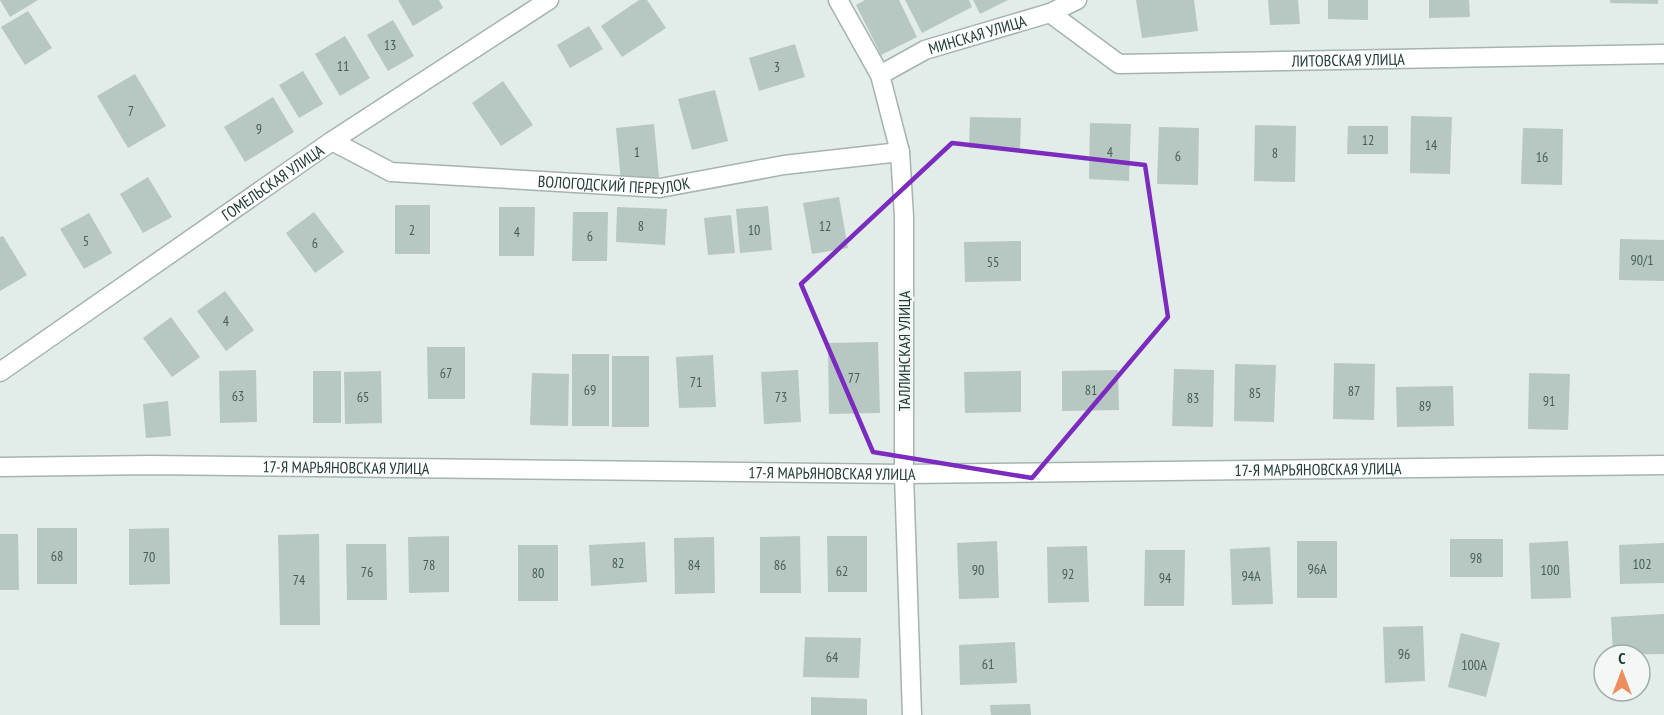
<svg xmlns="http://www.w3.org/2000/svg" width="1664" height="715" viewBox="0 0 1664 715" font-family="'PT Sans Narrow',sans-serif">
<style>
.building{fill:#b7c7c2}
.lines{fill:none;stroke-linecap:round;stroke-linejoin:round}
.street-casing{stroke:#a5b4b0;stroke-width:21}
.street{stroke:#fff;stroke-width:18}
.marked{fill:none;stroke:#7b2cbf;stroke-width:4.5;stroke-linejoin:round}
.labels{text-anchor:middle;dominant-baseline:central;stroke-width:5;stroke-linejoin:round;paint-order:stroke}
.number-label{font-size:14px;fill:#47605a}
.street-label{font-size:16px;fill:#223d38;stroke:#f3f8f6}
</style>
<rect width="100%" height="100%" fill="#e2ece8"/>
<!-- building -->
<g class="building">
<polygon points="0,0 38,0 10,17"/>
<polygon points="398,0 439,0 443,8 413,26"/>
<polygon points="639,0 647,0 666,28 622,57 601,26"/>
<polygon points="865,0 899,0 917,37 881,55 856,5"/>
<polygon points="905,0 969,0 972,7 922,33"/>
<polygon points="973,0 1008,0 980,14"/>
<polygon points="1136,0 1194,0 1198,31 1142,38"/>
<polygon points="1268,0 1298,0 1300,24 1270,25"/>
<polygon points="1328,0 1368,0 1368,20 1328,19"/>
<polygon points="1429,0 1469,0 1470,17 1429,18"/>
<polygon points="1610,0 1658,0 1658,4 1610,3"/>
<polygon points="28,11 52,48 25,65 1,27"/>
<polygon points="393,20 414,56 388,71 367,35"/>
<polygon points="589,26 603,49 570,68 557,45"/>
<polygon points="345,36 370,78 340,96 315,54"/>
<polygon points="795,44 805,77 759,91 749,58"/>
<polygon points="303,71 323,104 299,118 279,85"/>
<polygon points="135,74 166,126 128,148 97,96"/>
<polygon points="503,81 533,125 501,146 472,103"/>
<polygon points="715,90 728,141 692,150 678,99"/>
<polygon points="273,97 294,132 245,162 224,127"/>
<polygon points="1411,116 1452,117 1450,174 1410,173"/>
<polygon points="970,117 1021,118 1020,149 969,148"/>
<polygon points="1090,123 1131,124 1129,181 1089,179"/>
<polygon points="654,124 659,177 621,181 616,128"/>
<polygon points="1255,125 1296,126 1295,182 1254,181"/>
<polygon points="1348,126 1388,126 1388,154 1347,154"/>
<polygon points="1159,127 1199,128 1198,185 1157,184"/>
<polygon points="1523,128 1563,129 1562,185 1521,184"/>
<polygon points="148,177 172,217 143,233 120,194"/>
<polygon points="839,197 848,248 812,254 803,203"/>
<rect x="395" y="205" width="35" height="49"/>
<polygon points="768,206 772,250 740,253 736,209"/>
<polygon points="499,207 535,207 534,256 499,256"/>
<polygon points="617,207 667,209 665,245 616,242"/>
<polygon points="314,212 344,252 315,273 286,233"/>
<polygon points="573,212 608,212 607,261 572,261"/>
<polygon points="89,213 112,253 84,269 60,229"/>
<polygon points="731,215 735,253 708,255 704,218"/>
<polygon points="3,236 27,275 0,291 0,237"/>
<polygon points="1620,239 1664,240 1664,281 1619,280"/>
<polygon points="1021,241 1021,281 965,282 964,242"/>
<polygon points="225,291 254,330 226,351 197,311"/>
<polygon points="171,317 200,357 172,377 143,338"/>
<polygon points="878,342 880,413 829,414 828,343"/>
<polygon points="427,347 465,347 465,399 428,399"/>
<rect x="572" y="354" width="37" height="72"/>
<polygon points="713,355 716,407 679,408 676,357"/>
<rect x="612" y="356" width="37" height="71"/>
<polygon points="1334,363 1375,364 1374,420 1333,419"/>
<polygon points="1235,364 1276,365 1274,422 1234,421"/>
<polygon points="1174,369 1214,370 1213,427 1172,426"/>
<polygon points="256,370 257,422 220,423 219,371"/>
<polygon points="798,370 801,422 764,424 761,372"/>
<polygon points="1118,370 1119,410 1062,411 1062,371"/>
<rect x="313" y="371" width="28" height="52"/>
<polygon points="381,371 382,423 345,424 344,372"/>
<polygon points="1021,371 1021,412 965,413 964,372"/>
<polygon points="532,373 569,374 568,426 530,425"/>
<polygon points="1529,373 1570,374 1568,430 1528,429"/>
<polygon points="1453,386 1454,426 1397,427 1396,387"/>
<polygon points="168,401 171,436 146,438 143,404"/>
<rect x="37" y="528" width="40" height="56"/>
<polygon points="169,528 170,584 129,585 129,529"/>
<polygon points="0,534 18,534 19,590 0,590"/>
<polygon points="319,534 320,625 280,625 278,535"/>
<polygon points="449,536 449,592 409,593 408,537"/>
<polygon points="800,536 801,593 760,593 760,537"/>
<polygon points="827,536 867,536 867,592 828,592"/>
<polygon points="714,537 715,593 675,594 674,538"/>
<rect x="1450" y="539" width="53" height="38"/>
<polygon points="997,541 999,598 959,599 957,543"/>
<rect x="1297" y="541" width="40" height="57"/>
<polygon points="1568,541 1571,598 1531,599 1529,543"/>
<polygon points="645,542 647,582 591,586 589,545"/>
<polygon points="1664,543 1664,583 1620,584 1619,545"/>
<polygon points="346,544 386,544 387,600 347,600"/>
<rect x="518" y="545" width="40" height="56"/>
<polygon points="1087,546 1089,602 1048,603 1047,547"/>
<polygon points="1270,547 1273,604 1232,605 1230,549"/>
<polygon points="1145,550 1185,550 1184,606 1144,606"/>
<polygon points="1664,614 1664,654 1613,655 1611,617"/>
<polygon points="1423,626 1425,681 1385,683 1383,627"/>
<polygon points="1461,633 1500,643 1486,697 1448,687"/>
<polygon points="805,637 861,638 859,678 803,677"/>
<polygon points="1015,642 1017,683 960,685 959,645"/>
<polygon points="811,697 867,699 867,715 811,715"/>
<polygon points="1030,704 1031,715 991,715 990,705"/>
</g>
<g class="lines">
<defs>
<g id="street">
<polyline points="838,0 880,75 900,152 904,217 904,474 912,715"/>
<path id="s1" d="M1050,13l69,51 545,-10"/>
<path id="s2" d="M880,75l45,-25 125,-37 27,-13"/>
<path id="s3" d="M332,141l59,31 269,16 124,-23 116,-13"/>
<path id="s4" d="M0,372l332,-231 217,-141"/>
<path id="s5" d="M0,467l151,-2 753,9 760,-9"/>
</g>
</defs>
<!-- street casing -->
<use href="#street" class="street-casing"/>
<!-- street -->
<use href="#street" class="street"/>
</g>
<!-- marked area -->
<path class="marked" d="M952,143l193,22 23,152 -136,161 -159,-26 -72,-168z"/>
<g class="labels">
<!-- number labels -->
<g class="number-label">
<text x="390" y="45">13</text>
<text x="343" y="66">11</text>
<text x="777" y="67">3</text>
<text x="131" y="111">7</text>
<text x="259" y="129">9</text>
<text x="1368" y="140">12</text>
<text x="1431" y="145">14</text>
<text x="637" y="152">1</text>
<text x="1110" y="152">4</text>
<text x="1275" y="153">8</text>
<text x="1178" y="156">6</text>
<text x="1542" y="157">16</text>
<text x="641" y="226">8</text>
<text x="825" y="226">12</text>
<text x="412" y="230">2</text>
<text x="754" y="230">10</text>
<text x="517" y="232">4</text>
<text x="590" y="236">6</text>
<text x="86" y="241">5</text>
<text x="315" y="243">6</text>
<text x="1642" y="260">90/1</text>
<text x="993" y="262">55</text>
<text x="226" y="321">4</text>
<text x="446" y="373">67</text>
<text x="854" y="378">77</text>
<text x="696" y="382">71</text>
<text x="590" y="390">69</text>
<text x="1091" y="390">81</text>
<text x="1354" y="391">87</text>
<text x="1255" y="393">85</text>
<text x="238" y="396">63</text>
<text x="363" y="397">65</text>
<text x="781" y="397">73</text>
<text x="1193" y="398">83</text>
<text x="1549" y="401">91</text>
<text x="1425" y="406">89</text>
<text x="57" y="556">68</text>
<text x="149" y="557">70</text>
<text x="1476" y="558">98</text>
<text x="618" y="563">82</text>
<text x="1642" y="564">102</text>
<text x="429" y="565">78</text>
<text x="694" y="565">84</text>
<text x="780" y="565">86</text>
<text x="1317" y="569">96А</text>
<text x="978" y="570">90</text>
<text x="1550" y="570">100</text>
<text x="842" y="571">62</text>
<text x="367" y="572">76</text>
<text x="538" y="573">80</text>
<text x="1068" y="574">92</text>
<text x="1251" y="576">94А</text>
<text x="1165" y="578">94</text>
<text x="299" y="580">74</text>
<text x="1404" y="654">96</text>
<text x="832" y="657">64</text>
<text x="988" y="664">61</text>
<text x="1474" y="665">100А</text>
</g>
<!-- street labels -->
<g class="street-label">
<text stroke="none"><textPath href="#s2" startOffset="106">МИНСКАЯ УЛИЦА</textPath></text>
<text stroke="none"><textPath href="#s1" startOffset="315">ЛИТОВСКАЯ УЛИЦА</textPath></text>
<text stroke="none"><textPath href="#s3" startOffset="290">ВОЛОГОДСКИЙ ПЕРЕУЛОК</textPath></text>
<text stroke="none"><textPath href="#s4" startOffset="332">ГОМЕЛЬСКАЯ УЛИЦА</textPath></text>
<text transform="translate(904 351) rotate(-90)">ТАЛЛИНСКАЯ УЛИЦА</text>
<text stroke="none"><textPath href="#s5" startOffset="346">17-Я МАРЬЯНОВСКАЯ УЛИЦА</textPath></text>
<text stroke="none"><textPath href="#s5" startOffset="1318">17-Я МАРЬЯНОВСКАЯ УЛИЦА</textPath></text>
<text stroke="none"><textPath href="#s5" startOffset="832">17-Я МАРЬЯНОВСКАЯ УЛИЦА</textPath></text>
</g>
</g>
<!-- north arrow -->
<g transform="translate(1622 673)"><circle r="28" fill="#f3f8f6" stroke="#9fadaa" stroke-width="1.5"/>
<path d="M0-4.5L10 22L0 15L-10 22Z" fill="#ef8e5d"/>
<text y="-9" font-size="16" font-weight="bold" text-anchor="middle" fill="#223d38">С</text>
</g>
</svg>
